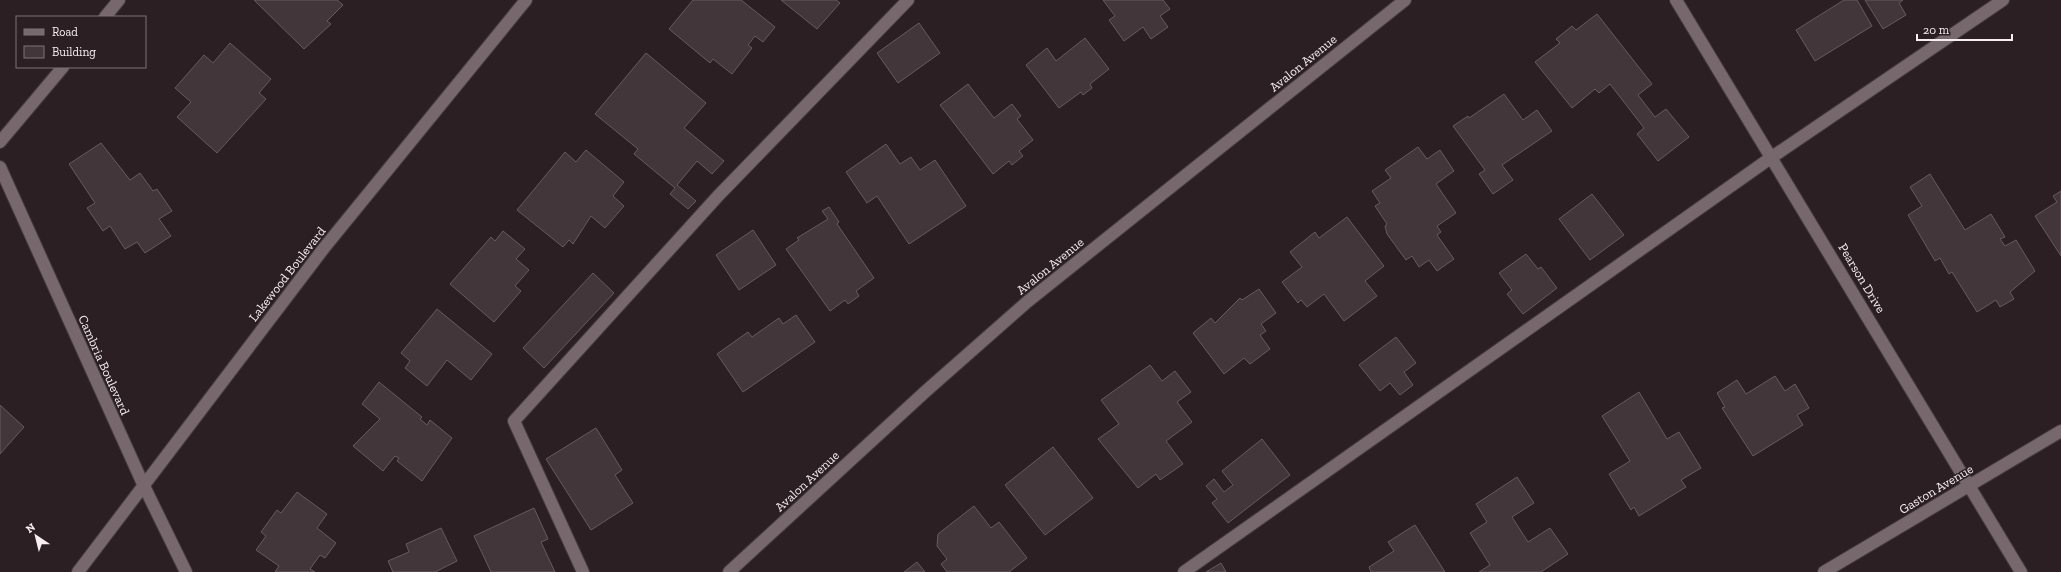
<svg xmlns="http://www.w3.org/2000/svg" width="2061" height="572" viewBox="0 0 2061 572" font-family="'Zilla Slab',serif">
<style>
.building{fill:#42363b;stroke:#685a5f}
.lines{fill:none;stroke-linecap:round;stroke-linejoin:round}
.service-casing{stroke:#453b3f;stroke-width:14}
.minor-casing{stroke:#453b3f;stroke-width:14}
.tertiary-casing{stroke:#453b3f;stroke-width:14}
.service{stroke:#76686d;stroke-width:12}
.minor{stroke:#76686d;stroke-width:12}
.tertiary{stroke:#76686d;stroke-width:12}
.labels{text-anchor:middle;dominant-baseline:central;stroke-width:3;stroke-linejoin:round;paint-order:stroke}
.street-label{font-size:13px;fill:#f6eef1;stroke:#2b1f24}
</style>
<rect width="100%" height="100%" fill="#2b1f24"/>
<!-- building -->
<g class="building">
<polygon points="254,0 337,0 343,5 327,21 331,24 304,49"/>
<polygon points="693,0 741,0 775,27 763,42 755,36 748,45 752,48 732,74 713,59 710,63 669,29"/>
<polygon points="781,0 836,0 840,3 817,29"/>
<polygon points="1103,0 1163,0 1170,9 1160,16 1168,27 1151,39 1143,27 1124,41 1109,20 1115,16"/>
<polygon points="1844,0 1857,0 1872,26 1815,61 1796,30"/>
<polygon points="1865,0 1903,0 1899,3 1906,15 1883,29"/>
<polygon points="1597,14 1652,84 1638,95 1655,117 1666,109 1689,137 1658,161 1637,134 1644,128 1610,84 1599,93 1595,89 1572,108 1535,62 1560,43 1556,39 1572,26 1576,30"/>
<polygon points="919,23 940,53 898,83 877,53"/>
<polygon points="1085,38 1109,69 1090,84 1092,88 1083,95 1081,92 1059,108 1026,65 1047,48 1056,61"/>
<polygon points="230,43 271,79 259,93 266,99 217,153 177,117 191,102 175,88 204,55 213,63"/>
<polygon points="646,53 706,103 684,128 724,161 712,174 697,161 677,185 696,201 688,209 670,194 675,188 634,154 638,149 595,114"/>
<polygon points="968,84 994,118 1012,104 1021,116 1017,119 1033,140 1019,151 1023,156 1012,165 1009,161 993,174 940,105"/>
<polygon points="1504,94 1523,120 1537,110 1552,131 1502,165 1513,180 1493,194 1479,174 1485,170 1453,126 1468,116 1469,118"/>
<polygon points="101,143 130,180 140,173 153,191 157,189 172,211 159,219 171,236 145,253 137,242 125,249 110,226 103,231 87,208 95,203 69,164"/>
<polygon points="886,144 900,164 911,157 920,170 935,160 966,206 909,244 877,196 867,203 846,172"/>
<polygon points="1418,147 1427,159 1440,150 1454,171 1436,184 1456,213 1437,226 1441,232 1437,235 1454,259 1437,271 1429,260 1419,267 1412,256 1406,260 1387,234 1385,226 1387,224 1375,206 1380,203 1372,191 1391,178 1385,170"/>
<polygon points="586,150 624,182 613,196 624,206 605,228 591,216 573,244 569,240 563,247 517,210 565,152 576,162"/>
<polygon points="1930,174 1965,230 1991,214 2005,237 2000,239 2005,246 2016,240 2035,271 2010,292 2014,299 2000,307 1996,300 1977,312 1952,272 1949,274 1940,258 1935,261 1908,215 1922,206 1910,187"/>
<polygon points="2061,191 2061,256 2035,216 2057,202 2053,196"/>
<polygon points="1592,194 1624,235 1590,260 1559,219"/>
<polygon points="829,207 839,222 837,224 874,278 856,291 859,296 848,304 845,300 830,311 786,249 799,240 797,238 828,219 822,211"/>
<polygon points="1347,217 1384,266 1365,281 1377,296 1344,321 1324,294 1307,307 1301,300 1298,303 1282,282 1302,267 1290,252 1315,232 1319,238"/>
<polygon points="753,230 776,265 739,290 716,255"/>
<polygon points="503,231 525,249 516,259 529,270 515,286 521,291 494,322 450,284 491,237 495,241"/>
<polygon points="1526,254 1538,269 1541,267 1557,288 1523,314 1507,294 1512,290 1499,273"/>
<polygon points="593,273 614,293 544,368 523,348"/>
<polygon points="1259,289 1276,313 1261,324 1266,331 1260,335 1270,349 1250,364 1244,358 1224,374 1193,333 1211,318 1215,323 1240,298 1242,300"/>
<polygon points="437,309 492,354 471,380 447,360 427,386 405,368 410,361 401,353"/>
<polygon points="796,315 815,342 743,392 717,354 748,332 752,337 779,318 783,324"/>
<polygon points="1396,337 1416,363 1404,372 1413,385 1400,395 1390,383 1380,391 1359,365"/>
<polygon points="1150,365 1162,381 1175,371 1191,392 1177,402 1192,422 1166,441 1183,464 1160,480 1156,474 1138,488 1098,439 1119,424 1101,400"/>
<polygon points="1775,376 1785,391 1795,384 1809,408 1797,415 1803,425 1753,456 1722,408 1725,407 1717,393 1737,380 1746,394"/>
<polygon points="379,382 422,417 420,419 427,425 430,420 452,438 422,481 397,461 399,458 395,456 383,471 353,446 380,419 362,404"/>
<polygon points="1639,392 1667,439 1679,432 1701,468 1681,480 1686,487 1639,516 1634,507 1631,510 1609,474 1630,461 1602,416"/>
<polygon points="0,405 24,427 0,454"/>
<polygon points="596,428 622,470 615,475 633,503 591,530 546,459"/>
<polygon points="1262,439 1290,475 1228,523 1212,503 1217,499 1206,486 1214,479 1224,492 1233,485 1222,471"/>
<polygon points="1053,447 1093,498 1045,535 1005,485"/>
<polygon points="1517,477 1534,503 1512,517 1528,542 1550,528 1568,554 1541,572 1479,572 1490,565 1470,533 1487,522 1476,504"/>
<polygon points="297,492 327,514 317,528 336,543 325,558 320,555 310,569 315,572 275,572 279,566 256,550 266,536 261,532 277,510 281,513"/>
<polygon points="974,506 991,528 999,522 1027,558 1009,572 947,572 941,564 947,559 937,546 938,534"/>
<polygon points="534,508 548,539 541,542 555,572 491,572 474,536"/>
<polygon points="1415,525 1445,572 1371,572 1369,567 1394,551 1388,542"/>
<polygon points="441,528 457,561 435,572 393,572 388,561 409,552 406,544"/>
<polygon points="917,562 925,572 904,572"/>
<polygon points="1221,563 1226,572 1206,572"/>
</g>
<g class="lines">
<defs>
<g id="service">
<polyline points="105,17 119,0"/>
<polyline points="0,142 63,67"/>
<polyline points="583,572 514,421 718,196 908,0"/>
<polyline points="1184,572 1772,157 2003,0"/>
</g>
<g id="minor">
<polyline points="1676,0 2021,572"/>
<polyline points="0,167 143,484 186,572"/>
<polyline points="78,572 324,248 526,0"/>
<polyline points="729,572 926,391 1027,302 1405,0"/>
</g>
<polyline id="tertiary" points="1824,572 2061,431"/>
</defs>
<!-- service casing -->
<use href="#service" class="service-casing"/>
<!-- minor casing -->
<use href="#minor" class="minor-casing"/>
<!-- tertiary casing -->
<use href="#tertiary" class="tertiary-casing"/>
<!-- service -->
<use href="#service" class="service"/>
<!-- minor -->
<use href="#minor" class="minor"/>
<!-- tertiary -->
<use href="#tertiary" class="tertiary"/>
</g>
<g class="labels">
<!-- street labels -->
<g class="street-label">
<text transform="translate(1303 63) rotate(-39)">Avalon Avenue</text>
<text transform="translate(1050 266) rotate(-39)">Avalon Avenue</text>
<text transform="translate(287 274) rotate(-52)">Lakewood Boulevard</text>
<text transform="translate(1862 278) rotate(59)">Pearson Drive</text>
<text transform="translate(104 365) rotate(66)">Cambria Boulevard</text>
<text transform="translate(807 481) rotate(-43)">Avalon Avenue</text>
<text transform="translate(1936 489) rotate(-31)">Gaston Avenue</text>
</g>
</g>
<!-- legend -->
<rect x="16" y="16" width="130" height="52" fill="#2b1f24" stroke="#7c7276"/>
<rect x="24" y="29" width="20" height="6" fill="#76686d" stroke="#7c7276"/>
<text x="52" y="36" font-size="12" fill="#f6eef1">Road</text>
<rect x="24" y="46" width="20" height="12" fill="#42363b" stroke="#7c7276"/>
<text x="52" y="56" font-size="12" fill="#f6eef1">Building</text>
<!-- north arrow -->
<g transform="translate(36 536) rotate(325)" stroke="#2b1f24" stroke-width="3" paint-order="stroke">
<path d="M0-3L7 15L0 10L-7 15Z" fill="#f6eef1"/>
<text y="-6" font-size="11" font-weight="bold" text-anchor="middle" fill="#f6eef1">N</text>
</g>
<!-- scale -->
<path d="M1917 34v6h95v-6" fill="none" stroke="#f6eef1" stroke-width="2"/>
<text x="1923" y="34" font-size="12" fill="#f6eef1" stroke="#2b1f24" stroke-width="3" paint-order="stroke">20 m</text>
</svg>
